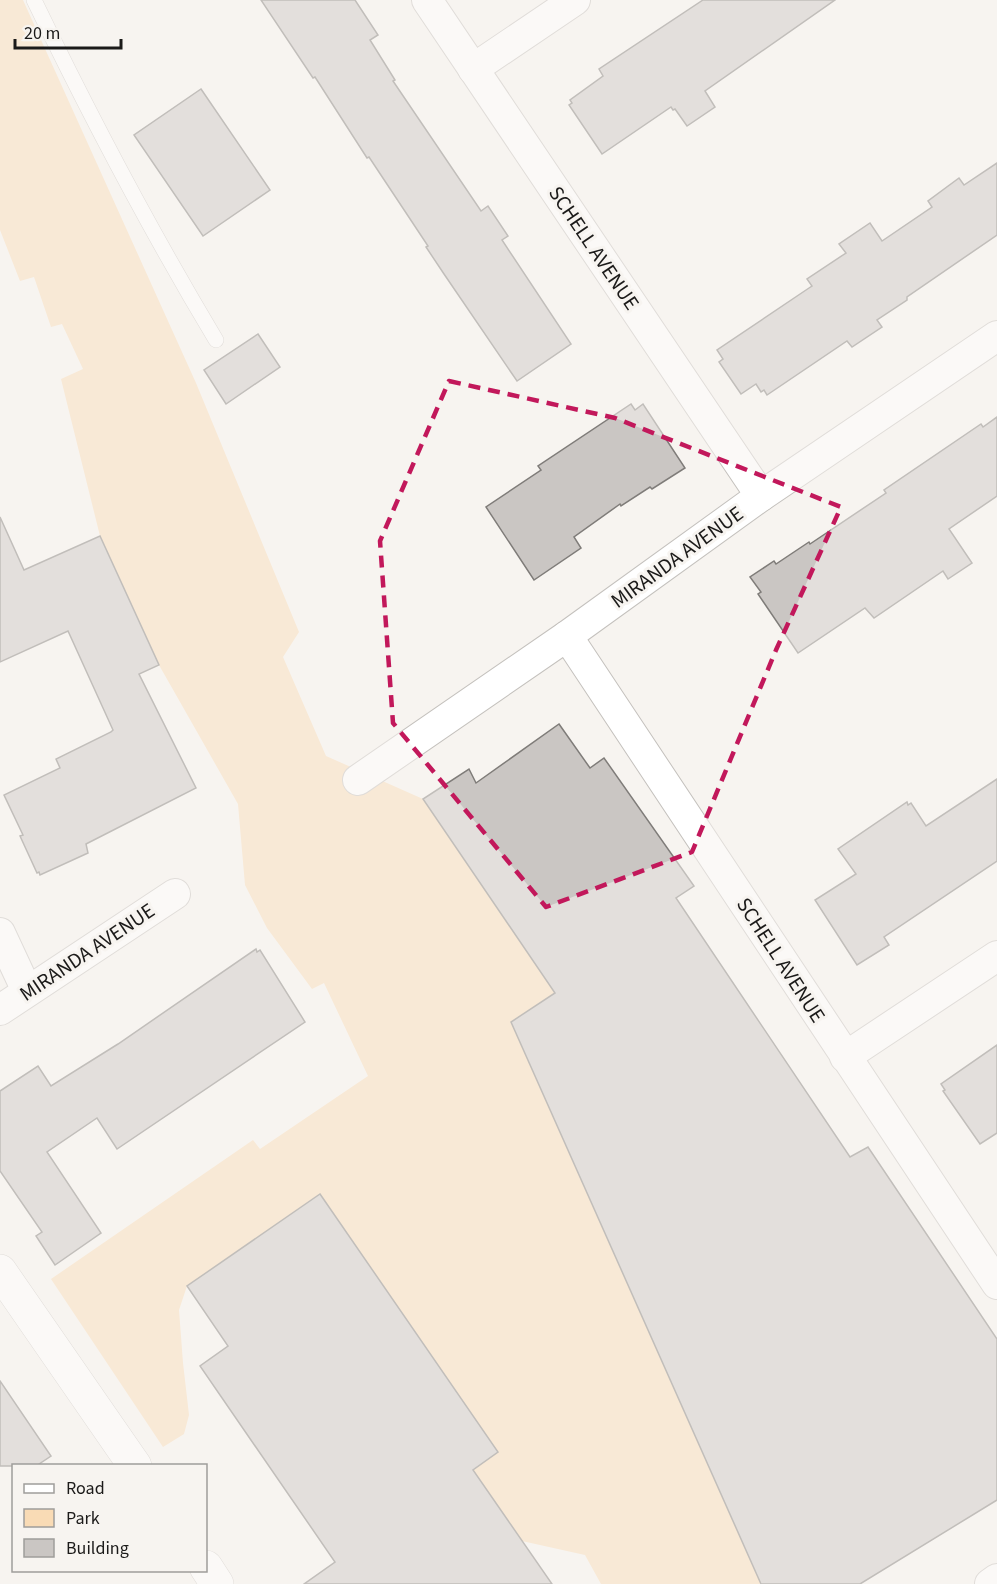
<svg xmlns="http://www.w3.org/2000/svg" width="997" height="1584" viewBox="0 0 997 1584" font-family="'Source Sans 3',sans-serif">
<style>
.green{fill:#f9dbb5}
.building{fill:#cac6c3;stroke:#7f7c79;stroke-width:1.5}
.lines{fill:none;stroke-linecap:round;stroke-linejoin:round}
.lane-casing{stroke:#c4c1bd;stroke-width:16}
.street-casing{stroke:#c4c1bd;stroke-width:32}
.secondary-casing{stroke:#c4c1bd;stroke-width:34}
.lane{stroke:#fff;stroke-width:15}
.street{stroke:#fff;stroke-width:30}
.secondary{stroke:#fff;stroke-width:33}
.marked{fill:none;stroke:#c2185b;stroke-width:4.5;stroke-dasharray:12 8;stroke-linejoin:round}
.labels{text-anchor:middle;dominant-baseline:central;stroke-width:6;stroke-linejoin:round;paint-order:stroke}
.street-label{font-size:21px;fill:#1b1a19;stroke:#f7f4f0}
</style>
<rect width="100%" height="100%" fill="#f7f4f0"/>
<!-- green -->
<polygon class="green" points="0,0 23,0 196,383 299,632 283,657 326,756 423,799 555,993 511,1022 761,1584 601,1584 585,1555 522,1541 473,1470 498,1452 320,1194 187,1286 179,1310 183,1363 189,1415 184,1434 163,1447 51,1279 253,1140 260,1149 368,1076 324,983 312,989 267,928 245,885 238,804 159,665 100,536 61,379 83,369 62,324 51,327 34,277 20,281 0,230"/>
<!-- building -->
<g class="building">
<polygon points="261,0 355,0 378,35 370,40 395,80 393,81 481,211 488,206 508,236 502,240 571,344 517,381 444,274 426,247 428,246 369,157 367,158 315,77 313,78"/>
<polygon points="703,0 835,0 705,91 715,107 687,126 675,109 673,110 671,107 602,154 569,105 572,103 570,100 603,76 599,69"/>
<polygon points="201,89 270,190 203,236 134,135"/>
<polygon points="997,163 997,235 907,297 907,300 877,320 882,327 852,347 847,341 767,395 764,390 761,392 756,384 741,394 719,362 723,359 717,350 809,288 812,286 807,279 846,253 839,244 870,223 882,241 932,207 928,201 959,178 964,185"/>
<polygon points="258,334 280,367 226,404 204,370"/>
<polygon points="631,404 635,410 643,404 685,468 652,489 650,487 621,506 620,504 574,537 581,548 534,580 486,507 541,470 538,466"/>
<polygon points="997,417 997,496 949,529 972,563 948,579 943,571 874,618 865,608 798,653 758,594 761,592 750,577 774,561 776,564 809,542 810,544 886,493 884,490 981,424 983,427"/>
<polygon points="0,517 24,570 100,536 159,665 139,674 196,788 86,844 88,853 40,875 39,872 37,873 20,836 23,835 4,795 60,768 56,759 111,732 113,730 68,631 0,662"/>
<polygon points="559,724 590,768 604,758 694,886 676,898 850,1157 868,1147 997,1339 997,1500 860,1584 761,1584 511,1022 555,993 423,799 469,769 476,783"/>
<polygon points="997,779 997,861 884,937 889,945 857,965 815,900 856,874 838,849 907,802 908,805 911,803 926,826"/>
<polygon points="256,949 257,952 260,950 305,1022 117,1149 97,1118 47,1152 101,1233 55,1265 36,1236 42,1232 0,1171 0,1091 38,1066 51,1086 118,1044"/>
<polygon points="997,1045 997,1133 980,1144 943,1091 945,1090 941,1084"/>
<polygon points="320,1194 498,1452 473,1470 552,1584 304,1584 335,1562 200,1366 228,1346 187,1286"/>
<polygon points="0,1381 51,1456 36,1466 0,1466"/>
</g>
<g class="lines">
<defs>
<path id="lane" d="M34,0c56,116 116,230 182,340"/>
<g id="street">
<polyline points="427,0 761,496"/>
<polyline points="473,69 575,0"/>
<polyline points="567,636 997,1284"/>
<polyline points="358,780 567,636 761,496 997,336"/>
<polyline points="0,933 27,991"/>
<polyline points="0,1010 175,894"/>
<polyline points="845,1057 997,956"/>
<polyline points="990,1584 997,1579"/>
</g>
<g id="secondary">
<polyline points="0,1271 135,1466"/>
<polyline points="206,1567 217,1584"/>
</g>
</defs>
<!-- lane casing -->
<use href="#lane" class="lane-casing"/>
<!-- street casing -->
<use href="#street" class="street-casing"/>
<!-- secondary casing -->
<use href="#secondary" class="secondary-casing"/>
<!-- lane -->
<use href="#lane" class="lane"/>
<!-- street -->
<use href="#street" class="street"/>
<!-- secondary -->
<use href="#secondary" class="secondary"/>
</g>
<!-- marked area -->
<path d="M0 0H997V1584H0ZM449,381l166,37 226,89 -65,143 -84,202 -146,55 -153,-184 -13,-182z" fill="#f7f4f0" fill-opacity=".55" fill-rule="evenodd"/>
<path class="marked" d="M449,381l166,37 226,89 -65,143 -84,202 -146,55 -153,-184 -13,-182z"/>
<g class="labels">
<!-- street labels -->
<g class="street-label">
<text transform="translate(594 248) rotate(56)">SCHELL AVENUE</text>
<text transform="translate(677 557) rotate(-36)">MIRANDA AVENUE</text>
<text transform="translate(87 952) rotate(-34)">MIRANDA AVENUE</text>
<text transform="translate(781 960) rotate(57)">SCHELL AVENUE</text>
</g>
</g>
<!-- legend -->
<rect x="12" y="1464" width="195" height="108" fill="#f7f4f0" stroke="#9f9d9a" stroke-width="1.5"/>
<rect x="24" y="1484" width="30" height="9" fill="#ffffff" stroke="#9f9d9a" stroke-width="1.5"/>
<text x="66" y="1494" font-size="18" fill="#1b1a19">Road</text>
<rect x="24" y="1509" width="30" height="18" fill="#f9dbb5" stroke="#9f9d9a" stroke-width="1.5"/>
<text x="66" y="1524" font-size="18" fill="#1b1a19">Park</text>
<rect x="24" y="1539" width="30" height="18" fill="#cac6c3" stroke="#9f9d9a" stroke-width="1.5"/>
<text x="66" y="1554" font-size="18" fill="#1b1a19">Building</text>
<!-- scale -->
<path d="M15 39v9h106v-9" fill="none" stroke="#1b1a19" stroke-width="3"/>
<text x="24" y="39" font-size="18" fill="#1b1a19" stroke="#f7f4f0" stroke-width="4.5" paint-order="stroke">20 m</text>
</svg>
